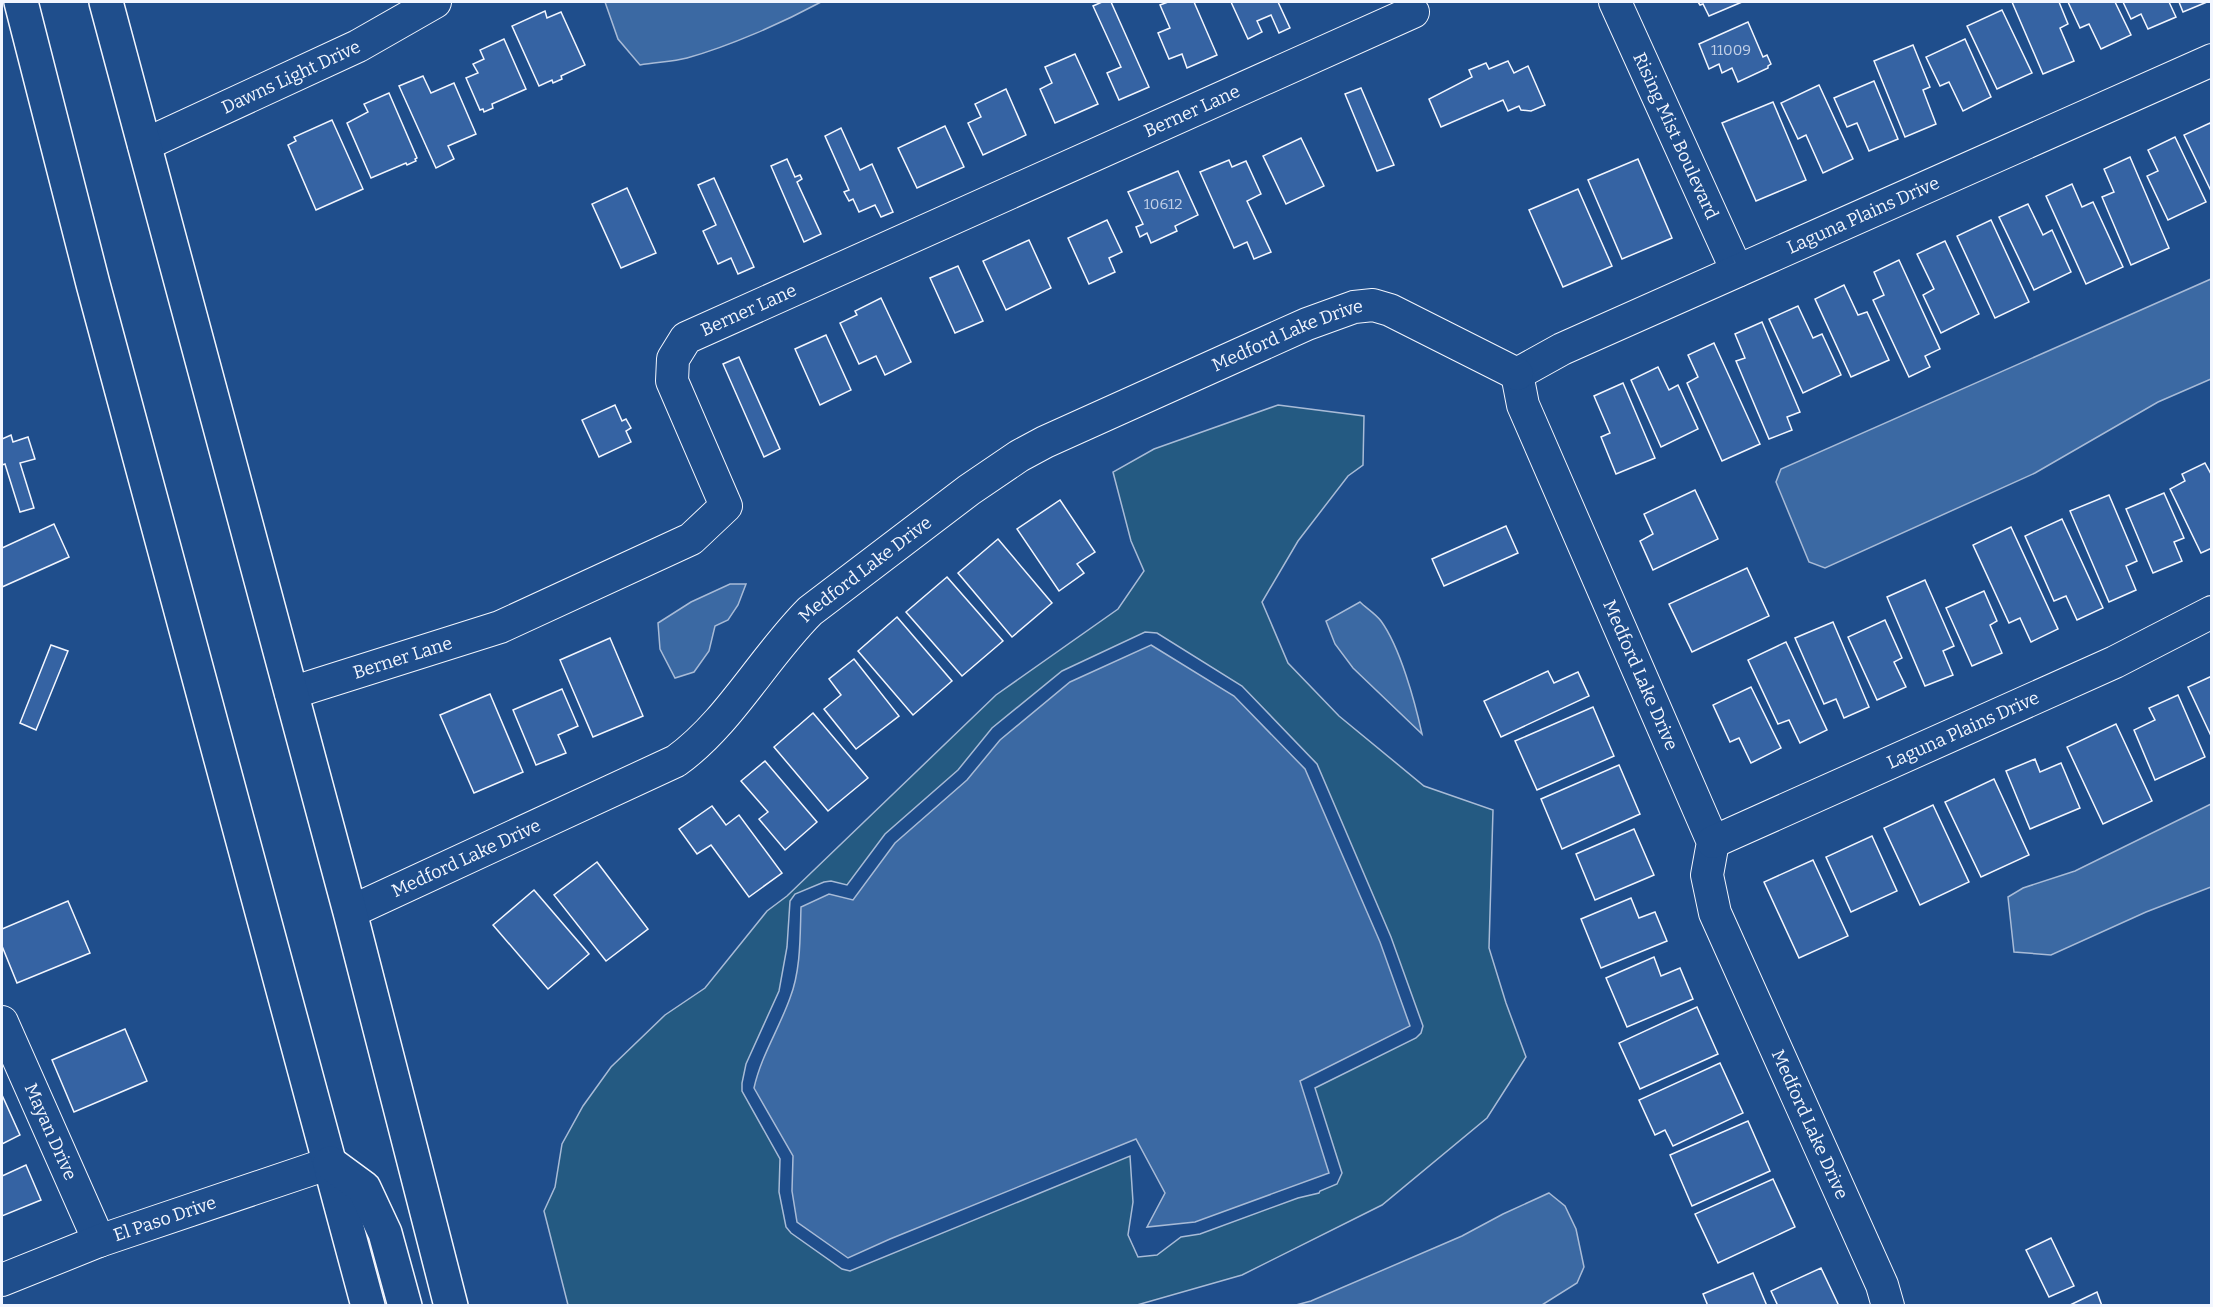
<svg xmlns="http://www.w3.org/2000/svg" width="2213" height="1307" viewBox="0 0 2213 1307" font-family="Bitter,serif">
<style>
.green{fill:#245a82;stroke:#a8bbd7;stroke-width:1.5;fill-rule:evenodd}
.water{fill:#3b69a3;stroke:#a8bbd7;stroke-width:1.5}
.building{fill:#3563a3;stroke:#f2f6ff;stroke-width:1.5}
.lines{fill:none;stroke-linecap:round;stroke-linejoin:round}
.minor-casing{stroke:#f2f6ff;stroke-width:34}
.major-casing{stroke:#f2f6ff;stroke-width:36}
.minor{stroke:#1f4e8c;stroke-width:32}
.major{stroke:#1f4e8c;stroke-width:33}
.labels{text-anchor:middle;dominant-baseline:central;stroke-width:4.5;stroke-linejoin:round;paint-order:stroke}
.number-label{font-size:15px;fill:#c3d1e8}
.street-label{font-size:18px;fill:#f2f6ff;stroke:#1f4e8c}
</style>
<rect width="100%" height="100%" fill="#1f4e8c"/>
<!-- green -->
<path class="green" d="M1278,405l86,11 -1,49 -15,11 -50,65 -36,61 26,61 51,53 85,70 69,24 -4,138 17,55 20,54 -39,61 -105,87 -140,70 -105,30h-569l-24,-94 11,-24 7,-43 21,-38 28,-39 54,-52 40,-27 62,-77 20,-15 209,-201 122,-86 26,-38 -13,-30 -18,-69 41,-23zM1145,632l12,1 85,53 75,78 74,173 32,89 -2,7 -5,5 -101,50 27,85 -5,11 -17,7 -1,2 -21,5 -98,36 -19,3 -24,18 -19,2 -10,-22 5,-33 -3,-46 -280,115 -8,-2 -51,-36 -5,-6 -7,-35 1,-33 -38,-68v-8l4,-19 33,-73 8,-44 3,-46 5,-7 29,-12 7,-1 16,4 38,-51 73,-64 34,-42 70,-57z"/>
<!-- water -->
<g class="water">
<path d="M605,2h216c-39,21 -91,44 -134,56 -15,4 -32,4 -47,7l-22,-26z"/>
<polygon points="2211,279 2211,379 2158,402 2035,473 1825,568 1809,562 1776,482 1781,469"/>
<polygon points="730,584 746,584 738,605 728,620 715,626 709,651 694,672 675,678 660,649 658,623 691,602"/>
<path d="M1360,602c6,6 16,12 21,19 19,26 34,81 41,113l-69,-66 -18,-24 -9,-23z"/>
<path d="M1151,645l83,51 71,73 75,173 30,84 -110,55 29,92 -134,49 -48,5 18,-34 -29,-54 -246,100 -42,19 -51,-36 -5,-31 1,-35 -39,-68c7,-32 25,-59 36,-90 11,-28 10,-62 11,-91l28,-13 24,6 42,-57 72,-63 33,-40 70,-58z"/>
<polygon points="2211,804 2211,887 2146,912 2051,955 2014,952 2008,897 2023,888 2075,871"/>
<polygon points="1549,1193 1565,1206 1576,1229 1584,1267 1577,1283 1542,1305 1296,1305 1311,1301 1462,1236 1503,1214"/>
</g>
<!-- building -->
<g class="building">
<polygon points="1102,2 1111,2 1149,87 1119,100 1107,73 1121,67 1093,6"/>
<polygon points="1168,2 1194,2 1217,55 1187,68 1182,54 1169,59 1158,33 1170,28 1160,5"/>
<polygon points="1231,2 1278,2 1290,28 1279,33 1271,15 1257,21 1262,32 1248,39"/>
<polygon points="1698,2 1742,2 1709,16 1703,4 1700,5"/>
<polygon points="2012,2 2059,2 2068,24 2060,28 2074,61 2043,74"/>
<polygon points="2068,2 2115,2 2131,35 2101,49 2089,24 2080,28"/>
<polygon points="2123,2 2169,2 2176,17 2148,29 2141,14 2131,19"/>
<polygon points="2179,2 2207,2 2183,12"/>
<polygon points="2002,10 2032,73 1997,89 1967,26"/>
<polygon points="545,11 547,18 561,12 585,65 561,76 562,79 553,83 552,80 539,86 512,26"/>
<polygon points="1748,22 1763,57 1767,55 1771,64 1768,66 1768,68 1738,82 1732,68 1722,73 1719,64 1709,69 1699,44"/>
<polygon points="504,39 526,89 492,104 493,108 484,112 483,109 480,110 466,78 478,73 473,64 484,59 480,50"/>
<polygon points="1965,39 1991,97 1963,111 1949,82 1940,86 1926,57"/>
<polygon points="1913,45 1930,87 1923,90 1936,124 1905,137 1874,61"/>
<polygon points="1075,54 1098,104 1055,123 1040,89 1052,83 1045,67"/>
<polygon points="1508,61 1514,73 1528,66 1545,105 1531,111 1521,110 1519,106 1508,111 1503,100 1441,127 1429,99 1472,77 1469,70 1486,63 1489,69"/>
<polygon points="423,76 431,93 454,83 476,134 448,146 454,159 436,168 399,86"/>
<polygon points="1874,81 1898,139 1869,151 1857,123 1847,127 1834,98"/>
<polygon points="1819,85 1853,159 1823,173 1806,135 1798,139 1781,103"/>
<polygon points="1361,88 1394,165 1377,171 1345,94"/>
<polygon points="1006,89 1026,135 983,155 968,123 981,117 975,104"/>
<polygon points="389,93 417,158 415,159 416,161 407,165 406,163 371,178 347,123 368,112 364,104"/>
<polygon points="1773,102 1806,180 1756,201 1722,123"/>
<polygon points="332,120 363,189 316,210 288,145 296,141 294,137"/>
<polygon points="2210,123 2212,126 2212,193 2184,135"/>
<polygon points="945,126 964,167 917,188 898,148"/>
<polygon points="841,128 860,170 872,164 893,212 881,217 875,205 859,212 853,199 849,201 844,192 849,190 825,136"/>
<polygon points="2175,137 2206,202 2168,220 2147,176 2158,171 2148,150"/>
<polygon points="1301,138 1324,186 1286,204 1263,156"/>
<polygon points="2130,157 2169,248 2131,265 2102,197 2114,192 2104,169"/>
<polygon points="787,159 795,177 800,175 802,179 797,182 821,234 804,242 771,166"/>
<polygon points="1638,159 1672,238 1622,259 1588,180"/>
<polygon points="1229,160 1232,167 1246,161 1261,194 1247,201 1271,252 1254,259 1247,242 1234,248 1200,172"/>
<polygon points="1178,171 1198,215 1175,226 1177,231 1151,243 1147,233 1140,237 1136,227 1143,224 1128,192"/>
<polygon points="714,178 754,267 738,274 731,258 718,264 703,231 716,225 698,185"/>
<polygon points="2072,184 2082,207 2093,202 2123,267 2086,284 2046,196"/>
<polygon points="627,188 656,253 621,268 592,204"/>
<polygon points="1578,189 1612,266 1563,287 1529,210"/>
<polygon points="2028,204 2043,235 2052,230 2071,272 2034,290 1999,217"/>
<polygon points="1107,220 1122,252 1109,258 1115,272 1089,284 1068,238"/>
<polygon points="1991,220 2029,302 1995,318 1957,236"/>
<polygon points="1029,240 1051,288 1006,310 983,261"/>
<polygon points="1945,241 1979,314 1941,333 1923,295 1934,289 1917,254"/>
<polygon points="1899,260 1940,349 1925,356 1930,367 1909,377 1873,300 1884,295 1874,272"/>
<polygon points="958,266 983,321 955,333 930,278"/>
<polygon points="1844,285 1858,315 1867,312 1889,360 1851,377 1815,299"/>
<polygon points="881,298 911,362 885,375 876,356 859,364 840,323 857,315 855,311"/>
<polygon points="1798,306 1813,338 1822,334 1841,375 1803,393 1769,319"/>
<polygon points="1762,322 1800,412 1787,417 1792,430 1769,439 1736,361 1745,358 1735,334"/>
<polygon points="826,335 851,390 820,405 795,349"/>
<polygon points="1714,343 1760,444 1722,461 1687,383 1698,377 1688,355"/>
<polygon points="739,357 780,449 764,457 723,364"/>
<polygon points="1658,367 1669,390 1678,385 1698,429 1661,447 1631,380"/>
<polygon points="1623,383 1655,458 1616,474 1601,437 1610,433 1594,396"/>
<polygon points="615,405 622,421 626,419 631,428 626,431 631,442 599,457 582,420"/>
<polygon points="11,435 13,442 28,437 35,459 20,463 34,508 20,512 5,464 2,465 2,439"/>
<polygon points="2205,463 2212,476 2212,548 2201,553 2170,489 2185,481 2182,474"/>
<polygon points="1695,490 1718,539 1653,570 1640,541 1653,534 1644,514"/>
<polygon points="2164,493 2184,538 2174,542 2182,561 2153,573 2126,509"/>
<polygon points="2109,495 2137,561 2126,566 2136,590 2109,602 2070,511"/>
<polygon points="1060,500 1095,552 1077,564 1084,573 1059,591 1017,529"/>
<polygon points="2062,519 2103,608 2077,620 2066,596 2054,601 2025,536"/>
<polygon points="54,524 69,557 2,587 2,548"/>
<polygon points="1506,526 1518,553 1444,586 1432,559"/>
<polygon points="2011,527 2058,629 2031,642 2020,618 2009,623 1973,545"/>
<polygon points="998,539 1052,603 1012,637 958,573"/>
<polygon points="1747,568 1769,616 1692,652 1669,604"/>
<polygon points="947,577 1003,641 962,676 906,612"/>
<polygon points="1925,580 1954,646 1943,651 1953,675 1925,686 1887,597"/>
<polygon points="1984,591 1997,621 1990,625 2002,653 1972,666 1946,608"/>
<polygon points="897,617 952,681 913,715 858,651"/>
<polygon points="1885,620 1902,658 1894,662 1906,687 1877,700 1848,637"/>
<polygon points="1833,622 1869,707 1844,718 1836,699 1824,704 1795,638"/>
<polygon points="610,638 643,716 593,737 560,660"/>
<polygon points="1786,642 1827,730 1800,743 1789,720 1778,724 1748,660"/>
<polygon points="51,645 68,651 36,730 20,723"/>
<polygon points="854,659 899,716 856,749 824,709 841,695 829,679"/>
<polygon points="1548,671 1554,683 1578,672 1589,696 1501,737 1484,701"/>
<polygon points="2212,676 2212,738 2188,687"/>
<polygon points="1751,687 1781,748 1751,763 1739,738 1730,742 1713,705"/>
<polygon points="562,689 578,726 558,735 566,753 536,765 513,710"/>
<polygon points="490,694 523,772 474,793 440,715"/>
<polygon points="2178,695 2205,757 2155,780 2134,730 2155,720 2149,708"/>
<polygon points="1593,707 1614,756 1537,790 1515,741"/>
<polygon points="813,713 868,778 828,811 774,747"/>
<polygon points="2116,724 2152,801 2103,824 2067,747"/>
<polygon points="2035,759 2040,772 2061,763 2080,808 2030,829 2006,771"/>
<polygon points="765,761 817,822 785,850 759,819 768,812 741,781"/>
<polygon points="1619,765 1640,814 1562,849 1541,799"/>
<polygon points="1994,779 2029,855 1981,877 1945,802"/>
<polygon points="1933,805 1969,882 1920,905 1884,828"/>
<polygon points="712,806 726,825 739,815 782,873 749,897 711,845 697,854 679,829"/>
<polygon points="1634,829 1654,875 1595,900 1576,854"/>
<polygon points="1872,836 1897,891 1851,912 1826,857"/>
<polygon points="1813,860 1848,936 1799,958 1764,882"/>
<polygon points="597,862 648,929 606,961 554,895"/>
<polygon points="534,890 589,954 548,989 493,925"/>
<polygon points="1631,898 1639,918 1655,912 1667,941 1601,968 1581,919"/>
<polygon points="68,901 90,953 17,983 2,946 2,929"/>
<polygon points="1654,957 1661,976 1680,968 1693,999 1627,1027 1606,978"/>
<polygon points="1697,1007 1718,1054 1640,1089 1619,1043"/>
<polygon points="125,1029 147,1081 74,1112 52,1060"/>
<polygon points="1720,1063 1743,1113 1673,1146 1665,1130 1655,1135 1639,1100"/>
<polygon points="2,1095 20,1135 2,1144"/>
<polygon points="1748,1121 1770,1171 1692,1206 1670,1155"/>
<polygon points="26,1165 41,1200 2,1216 2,1176"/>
<polygon points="1773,1179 1795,1227 1718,1263 1695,1214"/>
<polygon points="2051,1238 2074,1286 2049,1297 2026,1250"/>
<polygon points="1821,1268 1839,1306 1778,1306 1771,1291"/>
<polygon points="1753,1273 1767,1306 1708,1306 1703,1294"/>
<polygon points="2097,1292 2102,1306 2068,1306"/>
</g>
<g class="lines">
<defs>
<g id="minor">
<path id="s1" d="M1615,2l122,269"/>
<path id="s2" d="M144,145l214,-99 77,-44"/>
<path id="s3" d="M1517,374l6,31 190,437 -6,33 8,38 167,372 6,21"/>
<path id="s4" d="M1517,374l45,-25 650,-289"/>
<path id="s5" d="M291,693l209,-66 191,-88 35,-33 -54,-125 1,-22 13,-21 727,-326"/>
<path id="s6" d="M1713,842l402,-180 97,-50"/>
<path id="s7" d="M350,912l326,-151c53,-38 87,-103 134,-150l159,-121 50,-34 26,-14 262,-118 47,-17 19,-2 17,5 127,64"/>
<path id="s8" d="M2,1022l97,219"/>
<path id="s9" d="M2,1280l97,-39 231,-78"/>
</g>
<g id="major">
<polyline points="21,2 93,284 368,1306"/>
<polyline points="106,2 350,912 451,1306"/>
<polyline points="330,1163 364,1188 385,1233 405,1306"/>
</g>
</defs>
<!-- minor casing -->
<use href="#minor" class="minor-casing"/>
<!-- major casing -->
<use href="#major" class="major-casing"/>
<!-- minor -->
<use href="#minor" class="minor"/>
<!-- major -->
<use href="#major" class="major"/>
</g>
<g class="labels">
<!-- number labels -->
<g class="number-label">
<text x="1731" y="50">11009</text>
<text x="1163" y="204">10612</text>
</g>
<!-- street labels -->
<g class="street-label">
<text stroke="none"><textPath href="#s2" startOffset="162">Dawns Light Drive</textPath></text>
<text stroke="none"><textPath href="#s5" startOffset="1215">Berner Lane</textPath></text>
<text stroke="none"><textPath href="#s1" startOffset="147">Rising Mist Boulevard</textPath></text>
<text stroke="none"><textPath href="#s4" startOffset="381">Laguna Plains Drive</textPath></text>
<text stroke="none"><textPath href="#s5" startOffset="729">Berner Lane</textPath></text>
<text stroke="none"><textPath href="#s7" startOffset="1116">Medford Lake Drive</textPath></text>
<text stroke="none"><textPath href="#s7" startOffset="630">Medford Lake Drive</textPath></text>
<text stroke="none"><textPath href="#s5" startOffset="117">Berner Lane</textPath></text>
<text stroke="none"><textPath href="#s3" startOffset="326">Medford Lake Drive</textPath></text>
<text stroke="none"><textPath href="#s6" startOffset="274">Laguna Plains Drive</textPath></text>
<text stroke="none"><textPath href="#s7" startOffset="128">Medford Lake Drive</textPath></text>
<text stroke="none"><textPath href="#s3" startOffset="812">Medford Lake Drive</textPath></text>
<text stroke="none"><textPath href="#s8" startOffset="120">Mayan Drive</textPath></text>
<text stroke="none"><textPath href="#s9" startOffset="174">El Paso Drive</textPath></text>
</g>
</g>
<!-- border -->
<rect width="2213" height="1307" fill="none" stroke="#f2f6ff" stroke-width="6"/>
</svg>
